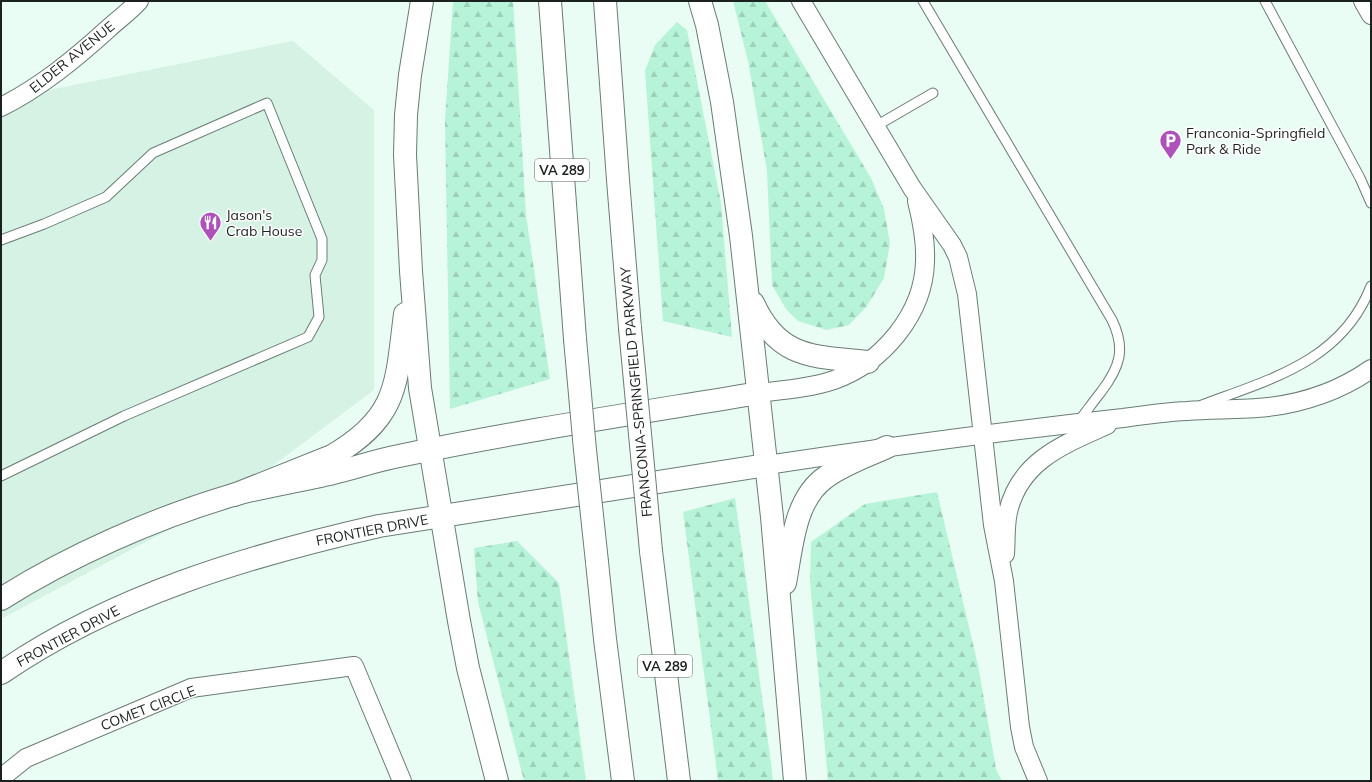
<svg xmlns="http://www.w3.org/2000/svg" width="1372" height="782" viewBox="0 0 1372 782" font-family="Mulish,sans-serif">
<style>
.built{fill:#d6f2e5}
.forest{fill:url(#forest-firs)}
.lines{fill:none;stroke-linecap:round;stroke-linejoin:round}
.service-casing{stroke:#6a7c74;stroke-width:11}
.minor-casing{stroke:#6a7c74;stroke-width:20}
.secondary-casing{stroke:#6a7c74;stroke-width:24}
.primary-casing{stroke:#6a7c74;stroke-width:24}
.service{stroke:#fff;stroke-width:9}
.minor{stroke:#fff;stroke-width:18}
.secondary{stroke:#fff;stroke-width:22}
.primary{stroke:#fff;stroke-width:22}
.primary-bridge-casing{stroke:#6a7c74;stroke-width:24;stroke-linecap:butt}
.primary-bridge{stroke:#fff;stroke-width:22}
.labels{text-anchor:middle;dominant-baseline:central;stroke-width:3;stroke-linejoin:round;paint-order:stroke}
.shield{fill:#fff;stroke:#5f6462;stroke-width:1}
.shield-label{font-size:13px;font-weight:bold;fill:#1a211e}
.street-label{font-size:14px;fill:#1a211e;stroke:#fff}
.poi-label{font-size:14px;fill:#1a211e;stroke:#fff;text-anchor:start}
</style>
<defs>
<pattern id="forest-firs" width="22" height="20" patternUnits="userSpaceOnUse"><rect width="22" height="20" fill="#b6f3d8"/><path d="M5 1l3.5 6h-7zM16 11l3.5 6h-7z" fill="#9cd0b9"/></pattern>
</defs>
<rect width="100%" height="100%" fill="#e9fdf4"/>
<!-- built -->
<polygon class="built" points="293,41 374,110 374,390 234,495 1,619 1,104 24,95"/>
<!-- forest -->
<g class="forest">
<polygon points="453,1 513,1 516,47 526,215 550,379 450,409 445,120"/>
<polygon points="733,1 765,1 871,178 884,209 890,243 884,278 867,306 849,325 827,330 798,321 786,309 772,285 767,171 748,61"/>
<polygon points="677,22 687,30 721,203 732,337 663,321 645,71 655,45"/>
<polygon points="937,492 978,665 996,769 1002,781 828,781 810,582 811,542 865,504"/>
<polygon points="735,498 771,763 773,781 718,781 683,512"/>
<polygon points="517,541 559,583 586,781 524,781 478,602 474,548"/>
</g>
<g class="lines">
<defs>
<g id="service">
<path d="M923,1l189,319c14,29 8,47 -11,72 -8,10 -15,20 -23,30"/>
<polyline points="1265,1 1360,178 1371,203"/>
<polyline points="876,126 933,93"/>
<polyline points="1,240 44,224 106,197 153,153 267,103 322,239 322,260 315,275 319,317 308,337 124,416 1,476"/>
<path d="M1202,405c69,-26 140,-44 169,-119"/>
</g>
<g id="minor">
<polyline points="801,1 912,188 952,245 958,257 967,294 993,525 1004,581 1020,727 1024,747 1038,781"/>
<polyline points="1363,1 1371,15"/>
<path d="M1,107c40,-20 75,-49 108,-79 10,-9 21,-17 30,-27"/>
<path d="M759,393c25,-3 51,-5 75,-13 48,-17 90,-66 91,-119 1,-20 -3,-40 -8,-60"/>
<path d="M767,465c118,-18 237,-34 356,-47 21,-3 43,-6 64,-7 27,-2 54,-1 81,-4 36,-4 73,-17 103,-38"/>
<path d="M1005,554c1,-14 0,-29 3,-42 12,-52 57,-68 99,-87"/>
<polyline points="1,778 26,758 191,688 354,666 402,781"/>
</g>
<g id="secondary">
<path d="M1,599c68,-43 154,-81 232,-104 32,-9 67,-14 100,-22 22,-5 44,-13 66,-17 119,-25 240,-43 360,-63"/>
<path d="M1,673c112,-77 246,-117 378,-147l388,-61"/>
</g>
<g id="primary">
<polyline points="422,1 410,75 406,115 405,155 411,271 420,388 459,621 468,668 497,781"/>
<polyline points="550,1 575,339"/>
<polyline points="605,1 618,180 630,328"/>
<polyline points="700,1 707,25 722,102 741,236 772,517 795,781"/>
<path d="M753,303c26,57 61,53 115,59"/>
<path d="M234,495l98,-39c67,-39 64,-72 73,-142"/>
<polyline points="651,551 679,781"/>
<polyline points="597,562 605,639 623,781"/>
<path d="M785,583c7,-36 9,-84 41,-106 18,-13 41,-21 61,-30"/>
</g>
</defs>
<!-- service casing -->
<use href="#service" class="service-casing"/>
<!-- minor casing -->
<use href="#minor" class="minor-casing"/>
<!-- secondary casing -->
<use href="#secondary" class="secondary-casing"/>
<!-- primary casing -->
<use href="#primary" class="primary-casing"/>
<!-- service -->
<use href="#service" class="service"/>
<!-- minor -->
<use href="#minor" class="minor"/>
<!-- secondary -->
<use href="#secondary" class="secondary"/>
<!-- primary -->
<use href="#primary" class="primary"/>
<defs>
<g id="primary-bridge">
<polyline points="630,328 651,551"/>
<polyline points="575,339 585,450 597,562"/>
</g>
</defs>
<!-- primary-bridge casing -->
<use href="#primary-bridge" class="primary-bridge-casing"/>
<!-- primary-bridge -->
<use href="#primary-bridge" class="primary-bridge"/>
</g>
<!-- icons -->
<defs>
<symbol id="parking-pin" viewBox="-11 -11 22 30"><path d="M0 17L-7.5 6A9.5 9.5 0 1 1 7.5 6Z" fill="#ae51bb" stroke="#fff"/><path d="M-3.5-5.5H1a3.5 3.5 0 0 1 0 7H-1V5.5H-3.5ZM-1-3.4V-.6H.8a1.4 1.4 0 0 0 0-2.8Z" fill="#fff"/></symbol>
<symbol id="restaurant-pin" viewBox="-11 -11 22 30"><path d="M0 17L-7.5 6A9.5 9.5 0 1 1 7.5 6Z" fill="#ae51bb" stroke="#fff"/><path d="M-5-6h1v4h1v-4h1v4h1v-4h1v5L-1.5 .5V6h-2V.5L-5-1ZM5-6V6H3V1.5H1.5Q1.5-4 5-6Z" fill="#fff"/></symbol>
</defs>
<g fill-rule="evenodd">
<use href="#parking-pin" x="1158" y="128" width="25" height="34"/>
<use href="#restaurant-pin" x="198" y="210" width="25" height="34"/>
</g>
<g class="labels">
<!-- shield labels -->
<g class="shield">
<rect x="535" y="159" width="54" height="22" rx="3"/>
<rect x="638" y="655" width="54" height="22" rx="3"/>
</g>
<g class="shield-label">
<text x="562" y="170">VA 289</text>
<text x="665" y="666">VA 289</text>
</g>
<!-- street labels -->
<g class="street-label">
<text transform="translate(72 57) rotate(-39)">ELDER AVENUE</text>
<text transform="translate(636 392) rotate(-95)">FRANCONIA-SPRINGFIELD PARKWAY</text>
<text transform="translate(372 530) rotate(-11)">FRONTIER DRIVE</text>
<text transform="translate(68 636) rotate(-28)">FRONTIER DRIVE</text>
<text transform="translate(148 708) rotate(-21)">COMET CIRCLE</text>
</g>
<!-- poi labels -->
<g class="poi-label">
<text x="1186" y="133">Franconia-Springfield<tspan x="1186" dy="16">Park &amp; Ride</tspan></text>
<text x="226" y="215">Jason's<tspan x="226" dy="16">Crab House</tspan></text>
</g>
</g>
<!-- border -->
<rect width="1372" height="782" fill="none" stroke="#1a211e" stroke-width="4"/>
</svg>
